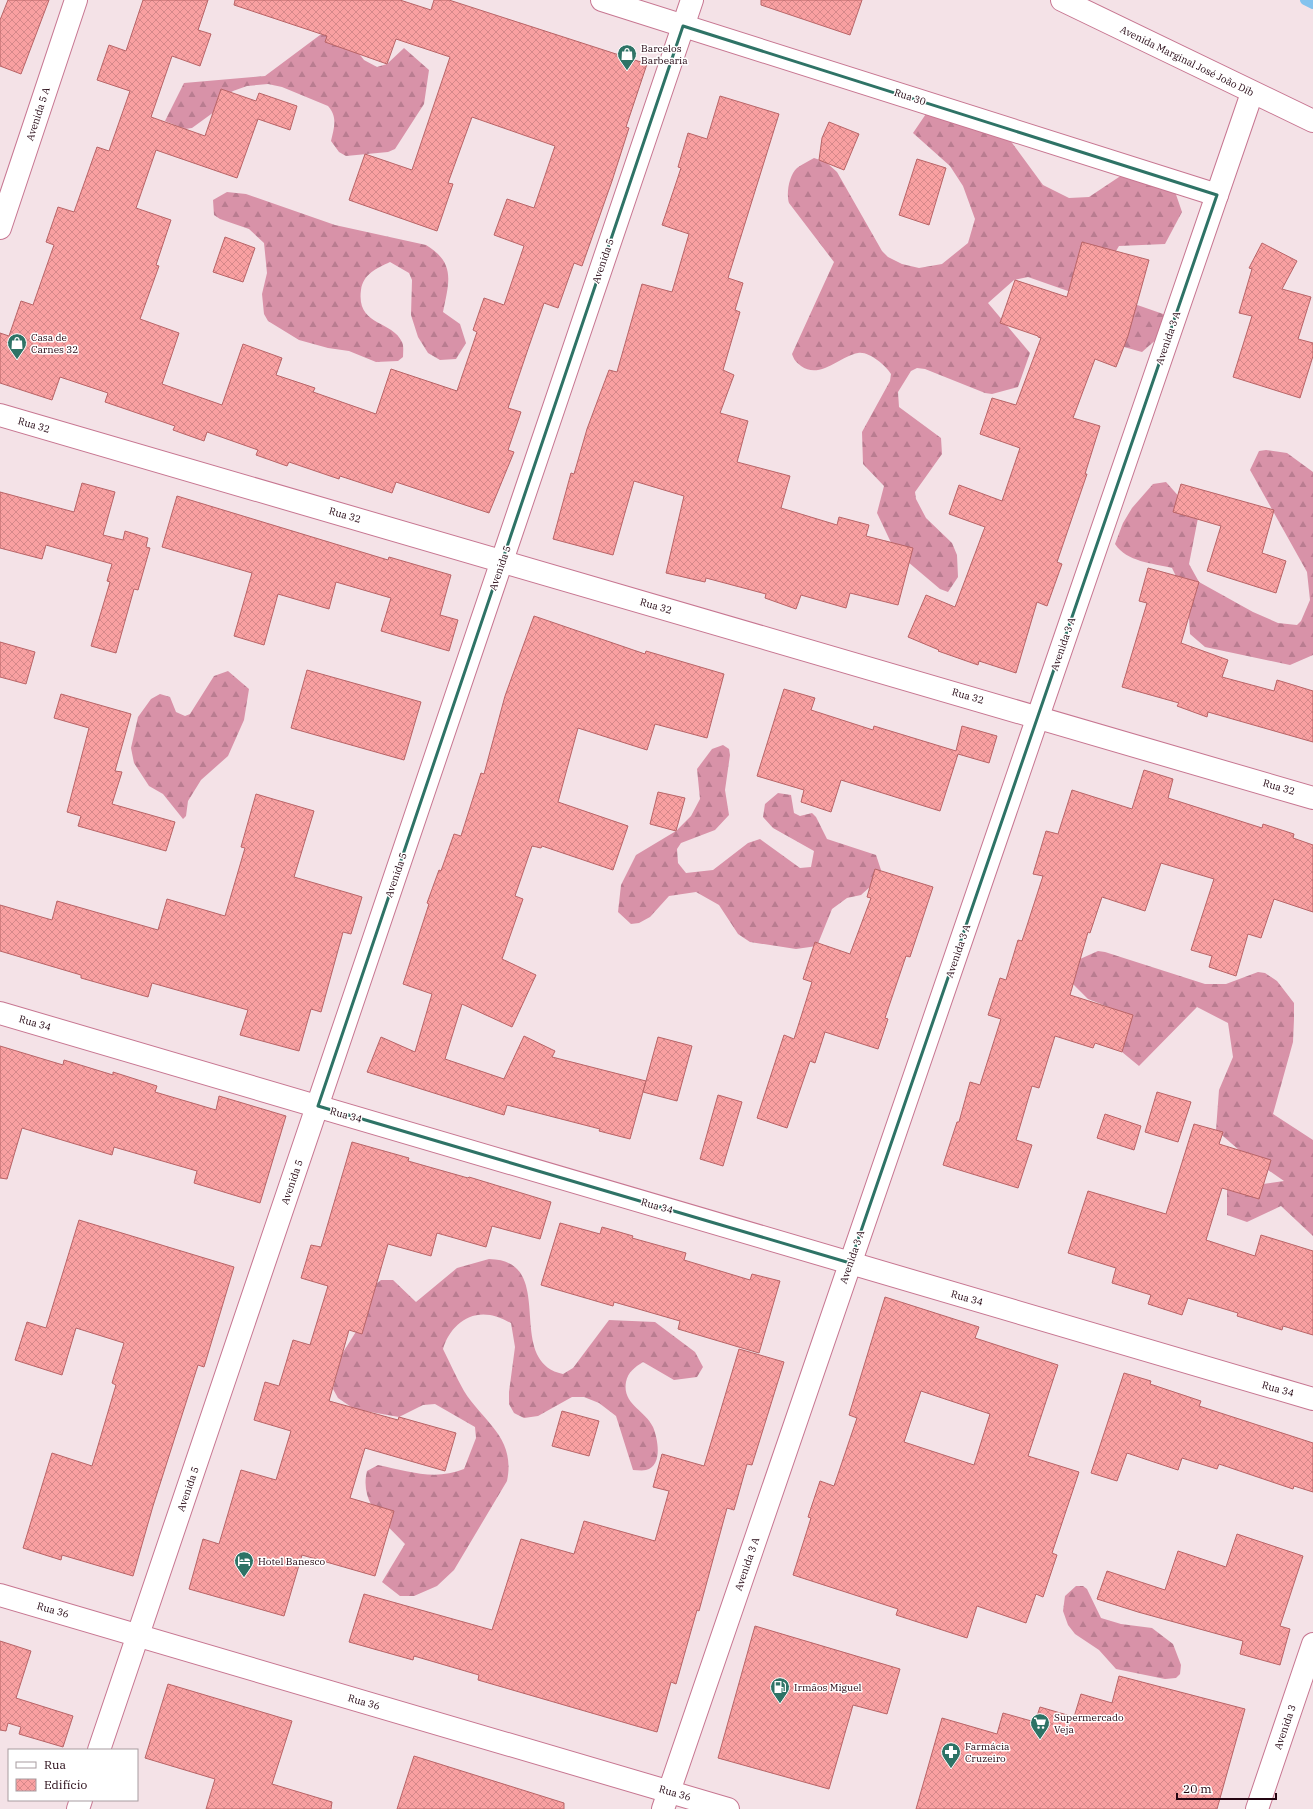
<svg xmlns="http://www.w3.org/2000/svg" width="1313" height="1809" viewBox="0 0 1313 1809" font-family="'IBM Plex Serif',serif">
<style>
.forest{fill:url(#forest-firs)}
.lines{fill:none;stroke-linecap:round;stroke-linejoin:round}
.stream{stroke:#84c3ee;stroke-width:10}
.building{fill:url(#building-cross-hatch);stroke:#b86467;fill-rule:evenodd}
.minor-casing{stroke:#c77691;stroke-width:24}
.tertiary-casing{stroke:#c77691;stroke-width:24}
.secondary-casing{stroke:#c77691;stroke-width:24}
.minor{stroke:#fff;stroke-width:22}
.tertiary{stroke:#fff;stroke-width:22}
.secondary{stroke:#fff;stroke-width:22}
.marked{fill:none;stroke:#2e7366;stroke-width:3;stroke-linejoin:round}
.labels{text-anchor:middle;dominant-baseline:central;stroke-width:3;stroke-linejoin:round;paint-order:stroke}
.poi-label{font-size:10px;fill:#230511;stroke:#fff;text-anchor:start}
.street-label{font-size:10px;fill:#230511;stroke:#fff}
</style>
<defs>
<pattern id="forest-firs" width="22" height="20" patternUnits="userSpaceOnUse"><rect width="22" height="20" fill="#d892a8"/><path d="M5 1l3.5 6h-7zM16 11l3.5 6h-7z" fill="#b97c90"/></pattern>
<pattern id="building-cross-hatch" width="8" height="8" patternUnits="userSpaceOnUse"><rect width="8" height="8" fill="#f9a0a1"/><path d="M0 0l8 8M0 8l8-8" fill="none" stroke="#d5888a"/></pattern>
</defs>
<rect width="100%" height="100%" fill="#f4e2e7"/>
<!-- forest -->
<g class="forest">
<path d="M336,31l8,3 20,26 13,7 10,-3 17,-16 25,22 -5,34 -29,45 -7,3 -42,4 -7,-4 -8,-11c3,-13 7,-24 -3,-35l-46,-19 -14,-3 -21,2 -14,5 -11,7 -8,14 -22,16 -7,1 -20,-8 19,-38 81,-7 55,-41z"/>
<path d="M930,108l77,28 36,49 26,13 20,-1 48,-32 33,12 12,35 -17,32 -46,2 -18,30 22,24 43,15 1,15 -25,22 -36,-10 -38,-51 -40,-14 -14,3 -26,23 42,50 -12,34 -26,7 -7,-1 -60,-24 -8,-1 -6,3 -13,21 1,15 42,31 1,16 -27,38 1,7 10,19 26,25 5,12 1,22 -10,15 -8,-3 -45,-38 -18,-38 7,-27 -21,-22 -1,-32 28,-51 1,-7c-6,-9 -22,-23 -33,-21 -18,3 -38,27 -57,13 -5,-4 -7,-6 -9,-12l42,-92 -45,-59c-3,-9 0,-28 8,-35 5,-4 12,-7 17,-10l12,4 11,10 45,79 6,6 14,7 17,4 23,-4 26,-21 7,-24 -12,-33 -13,-20 -37,-33z"/>
<path d="M227,192l19,2 89,31 91,20c30,18 23,37 17,67l17,12 6,19 -10,16 -16,1 -12,-7 -10,-16 -7,-22 1,-35 -3,-7 -19,-11c-13,6 -27,12 -29,28 -5,36 31,30 41,52 2,4 1,10 1,15l-5,4 -22,1 -27,-11 -21,-3 -29,-8 -31,-19 -4,-7 -2,-20 5,-21 -3,-30 -15,-14 -29,-10 -6,-4 -1,-15z"/>
<path d="M1266,450l21,3 26,19v183l-23,10 -85,-18 -15,-13 -2,-33 -16,-33c-20,-5 -45,-6 -57,-24l8,-21 9,-15 21,-24 13,-2 32,36 -9,46 10,18 54,30 25,11 19,2 4,-4 9,-21 -3,-28 -57,-102 9,-19z"/>
<polygon points="228,671 249,689 244,720 228,756 201,780 188,801 186,816 183,819 163,794 149,786 134,763 131,748 138,717 151,699 160,694 170,697 176,712 185,716 190,714 214,676"/>
<polygon points="723,745 729,749 730,755 725,790 729,815 715,830 681,843 677,849 678,863 686,873 713,870 748,843 760,839 800,868 811,867 814,851 773,828 763,817 765,804 778,793 791,795 794,813 800,816 812,813 816,817 827,839 876,855 881,870 871,886 861,895 847,898 832,909 817,946 796,949 750,942 738,934 719,905 696,892 669,896 650,917 639,923 631,924 618,912 621,885 636,855 676,831 691,816 700,799 697,769 712,749"/>
<polygon points="1098,951 1105,952 1205,984 1226,984 1258,972 1265,973 1277,981 1294,1003 1294,1019 1293,1042 1273,1114 1313,1140 1313,1236 1281,1206 1247,1222 1227,1215 1227,1189 1284,1181 1239,1150 1216,1130 1219,1090 1233,1057 1228,1023 1197,1007 1139,1066 1122,1052 1127,1019 1116,1010 1088,999 1073,984 1075,971 1080,959"/>
<path d="M489,1259c71,1 13,102 74,115l10,-6 36,-48 46,2 40,30 8,15 -6,10 -23,3 -31,-18c-8,5 -15,10 -17,20 -4,22 19,28 27,45 5,12 10,39 -7,43 -4,1 -9,0 -13,0l-17,-54 -17,-13 -15,-6h-12l-34,19 -14,2 -10,-5 -5,-9v-12l6,-45 -4,-24c-6,-3 -14,-7 -21,-8 -23,-4 -41,13 -47,34 7,14 13,28 21,42 20,32 52,46 43,90l-53,89 -17,16 -23,10h-14l-18,-14 23,-38c-20,-21 -46,-41 -38,-73l11,-6c29,6 57,16 86,4l12,-31 -1,-11 -40,-23 -12,1 -24,12 -34,-6 -5,2 -22,-15 -5,-9 9,-35 27,-43 -1,-13 4,-11 9,-7h12l23,22 41,-34z"/>
<polygon points="1076,1586 1083,1586 1087,1589 1101,1618 1121,1624 1152,1628 1173,1644 1181,1665 1180,1674 1176,1678 1165,1679 1116,1669 1099,1650 1075,1634 1068,1625 1063,1611 1065,1596"/>
</g>
<g class="lines">
<!-- stream -->
<polyline class="stream" points="1305,0 1313,4"/>
</g>
<!-- building -->
<g class="building">
<polygon points="8,0 49,0 21,74 0,66 0,20"/>
<polygon points="143,0 208,0 198,30 211,34 200,66 172,56 151,117 205,136 221,89 256,101 259,93 297,106 290,130 258,119 237,178 156,150 136,208 171,220 156,265 159,266 140,319 179,333 162,384 222,405 243,344 282,358 276,375 315,388 313,392 376,414 391,369 457,391 477,332 473,330 484,298 504,305 524,246 494,235 507,199 534,208 555,146 472,117 448,183 453,184 437,231 349,200 365,154 412,170 450,57 396,39 387,64 325,42 327,36 234,5 235,0 400,0 431,10 434,0 449,0 647,64 626,127 629,128 612,181 582,266 574,263 558,308 544,303 528,349 508,408 521,412 508,450 514,452 489,513 396,482 392,493 340,476 339,479 289,462 287,466 256,455 258,450 207,432 204,441 173,430 175,426 105,402 108,393 60,377 52,400 0,383 0,333 9,336 21,301 33,305 54,245 46,242 58,207 74,212 97,147 109,151 130,91 97,80 109,45 126,51"/>
<polygon points="761,0 862,0 850,35 761,5"/>
<polygon points="720,96 779,114 728,278 743,283 735,310 740,312 723,370 734,375 720,413 748,421 737,462 790,476 781,508 837,525 839,517 869,525 866,536 913,548 898,605 850,593 846,608 801,595 796,609 765,598 766,594 706,578 705,582 666,573 684,496 634,481 613,555 553,539 571,473 574,474 587,429 609,370 617,372 642,284 672,292 689,234 662,225 681,168 678,167 688,133 707,139"/>
<polygon points="829,122 859,134 844,170 819,160 822,138"/>
<polygon points="917,159 946,168 929,225 899,215"/>
<polygon points="225,237 255,248 243,282 213,272"/>
<polygon points="1082,242 1149,260 1128,336 1116,367 1095,359 1073,418 1100,426 1085,474 1087,474 1057,562 1062,564 1047,606 1037,602 1016,673 979,661 978,665 938,651 939,650 908,637 926,595 955,607 985,527 949,514 959,485 1002,501 1020,448 980,434 992,398 1016,405 1041,338 1038,337 1038,336 1000,323 1015,280 1067,297"/>
<polygon points="1262,243 1297,261 1282,289 1311,297 1298,339 1313,343 1313,356 1300,398 1233,377 1252,316 1239,313 1252,269 1249,268"/>
<polygon points="82,483 115,492 103,535 123,540 125,531 148,538 146,547 150,548 138,590 134,589 116,653 91,646 110,582 107,581 112,564 46,545 42,559 0,548 0,492 74,512"/>
<polygon points="1181,484 1274,510 1262,553 1286,561 1276,593 1207,571 1221,526 1173,512"/>
<polygon points="177,496 388,560 389,557 451,575 440,615 458,620 449,651 381,631 391,598 336,582 329,609 278,594 264,645 234,636 252,573 162,547"/>
<polygon points="1148,568 1199,582 1181,643 1228,660 1222,677 1274,691 1277,680 1313,691 1313,742 1208,712 1207,717 1177,706 1179,703 1122,687 1147,603 1139,601"/>
<polygon points="534,616 645,654 646,651 724,674 707,738 655,724 647,750 578,728 558,802 628,826 613,870 542,846 541,848 532,846 515,896 523,899 502,959 536,975 512,1027 462,1004 445,1059 504,1079 524,1036 555,1051 552,1057 646,1081 630,1139 599,1131 600,1129 507,1105 504,1115 367,1072 381,1037 415,1052 432,994 403,984 429,904 427,903 439,870 441,871 454,834 461,836 481,773 484,774 505,696"/>
<polygon points="0,642 35,652 26,684 0,677"/>
<polygon points="307,670 421,702 404,760 291,728"/>
<polygon points="784,689 815,698 811,710 873,730 874,726 956,751 962,726 997,736 989,763 958,754 940,811 841,780 831,812 801,802 804,790 757,776"/>
<polygon points="61,694 131,714 115,771 122,772 112,804 175,822 166,851 78,826 81,816 67,812 89,728 54,718"/>
<polygon points="1144,770 1173,779 1168,798 1262,828 1263,824 1294,834 1293,838 1313,845 1313,912 1274,899 1261,938 1248,934 1236,976 1209,967 1212,956 1191,950 1214,879 1161,863 1145,911 1102,897 1090,933 1088,932 1070,995 1133,1015 1122,1052 1095,1043 1093,1048 1055,1036 1039,1088 1032,1086 1016,1140 1032,1145 1018,1188 943,1165 957,1122 959,1122 970,1082 980,1085 1001,1019 988,1015 1000,978 1006,980 1018,940 1022,941 1043,876 1033,874 1046,831 1058,834 1072,790 1132,809"/>
<polygon points="658,792 685,798 676,831 650,824"/>
<polygon points="256,794 314,811 294,877 362,897 351,934 343,932 321,1012 311,1009 299,1051 240,1035 248,1010 152,983 148,997 81,978 81,975 0,951 0,905 52,920 57,901 158,930 167,899 225,916 245,848 241,847"/>
<polygon points="875,869 933,887 910,957 906,956 885,1018 888,1019 878,1049 825,1032 815,1063 810,1061 787,1128 757,1118 784,1035 794,1039 812,982 803,979 815,942 850,954 871,898 867,897"/>
<polygon points="658,1037 692,1046 677,1101 643,1092"/>
<polygon points="0,1046 63,1065 64,1060 113,1075 113,1072 157,1086 155,1092 216,1110 219,1096 286,1116 260,1203 194,1183 197,1171 114,1147 112,1155 22,1128 7,1179 0,1178"/>
<polygon points="1157,1092 1191,1102 1178,1142 1145,1132"/>
<polygon points="718,1095 742,1102 723,1166 700,1159"/>
<polygon points="1105,1114 1141,1126 1134,1150 1097,1138"/>
<polygon points="1194,1124 1223,1132 1219,1144 1271,1160 1259,1199 1222,1188 1206,1240 1255,1256 1261,1235 1313,1251 1313,1335 1283,1326 1282,1330 1237,1316 1238,1313 1188,1298 1182,1315 1148,1304 1151,1295 1112,1283 1116,1268 1068,1253 1088,1191 1166,1214"/>
<polygon points="352,1142 409,1158 408,1161 468,1178 469,1177 551,1202 540,1239 492,1226 486,1247 437,1233 431,1256 388,1244 362,1334 349,1330 329,1401 398,1420 399,1417 456,1433 445,1471 365,1448 350,1498 394,1511 375,1576 302,1555 284,1616 189,1589 203,1539 219,1544 241,1470 276,1480 291,1431 254,1420 265,1382 279,1386 293,1340 310,1345 328,1286 301,1278 311,1245 321,1247"/>
<polygon points="79,1220 234,1267 204,1367 198,1365 153,1506 133,1576 62,1555 61,1560 23,1548 52,1453 92,1466 116,1385 112,1383 124,1343 76,1328 62,1375 15,1360 27,1322 46,1328"/>
<polygon points="560,1223 600,1234 602,1227 633,1236 632,1238 686,1253 684,1260 750,1280 752,1274 780,1281 759,1353 678,1329 680,1321 614,1302 613,1306 541,1285"/>
<path d="M885,1297l94,30 -4,11 83,27 -30,91 51,16 -27,81 5,2 -14,42 -7,-3 -10,29 -49,-17 -10,32 -71,-23 2,-6 -105,-34 18,-57 -3,-1 12,-36 14,5 23,-68 -8,-3zM921,1391l69,23 -16,51 -70,-23z"/>
<polygon points="739,1349 784,1362 752,1465 747,1464 734,1510 727,1508 699,1611 697,1610 676,1684 671,1682 657,1732 478,1680 479,1675 414,1656 413,1660 349,1642 364,1594 492,1630 521,1539 574,1554 584,1521 655,1541 669,1491 653,1487 662,1454 704,1466"/>
<polygon points="1124,1373 1151,1381 1150,1384 1201,1401 1199,1406 1313,1443 1313,1492 1294,1486 1293,1489 1219,1464 1217,1469 1182,1458 1178,1470 1127,1453 1117,1481 1091,1473"/>
<polygon points="562,1411 599,1421 589,1456 552,1446"/>
<polygon points="1237,1534 1303,1556 1280,1626 1290,1629 1280,1665 1240,1654 1243,1641 1138,1612 1097,1599 1107,1571 1165,1590 1178,1551 1226,1567"/>
<polygon points="755,1626 900,1669 887,1714 853,1705 829,1789 718,1758"/>
<polygon points="0,1641 31,1651 16,1698 73,1716 63,1747 19,1734 21,1727 8,1723 6,1731 0,1730"/>
<polygon points="1119,1676 1245,1709 1217,1809 916,1809 942,1718 997,1734 1003,1713 1035,1722 1040,1707 1074,1717 1081,1694 1112,1703"/>
<polygon points="168,1684 292,1721 272,1784 332,1802 331,1809 206,1809 215,1779 145,1758"/>
<polygon points="414,1756 564,1803 564,1809 397,1809"/>
</g>
<g class="lines">
<defs>
<g id="minor">
<polyline points="602,0 1217,195"/>
<polyline points="0,228 76,0"/>
<polyline points="0,415 1313,798"/>
<polyline points="0,1013 1313,1399"/>
<polyline points="663,1809 1252,93"/>
<polyline points="1257,1809 1313,1644"/>
</g>
<g id="tertiary">
<polyline points="0,1595 728,1809"/>
<polyline points="99,1750 692,0"/>
<polyline points="78,1809 81,1800"/>
</g>
<polyline id="secondary" points="1062,0 1313,121"/>
</defs>
<!-- minor casing -->
<use href="#minor" class="minor-casing"/>
<!-- tertiary casing -->
<use href="#tertiary" class="tertiary-casing"/>
<!-- secondary casing -->
<use href="#secondary" class="secondary-casing"/>
<!-- minor -->
<use href="#minor" class="minor"/>
<!-- tertiary -->
<use href="#tertiary" class="tertiary"/>
<!-- secondary -->
<use href="#secondary" class="secondary"/>
</g>
<!-- marked area -->
<path class="marked" d="M683,26l534,169 -367,1068 -532,-157z"/>
<!-- icons -->
<defs>
<symbol id="shop-pin" viewBox="-11 -11 22 30"><path d="M0 17L-7.5 6A9.5 9.5 0 1 1 7.5 6Z" fill="#2e7366" stroke="#fff"/><path d="M-5-2.5h2.3a2.7 3.5 0 0 1 5.4 0H5L5.5 6h-11ZM-1.5-2.5h3a1.5 2.3 0 0 0-3 0Z" fill="#fff"/></symbol>
<symbol id="hotel-pin" viewBox="-11 -11 22 30"><path d="M0 17L-7.5 6A9.5 9.5 0 1 1 7.5 6Z" fill="#2e7366" stroke="#fff"/><path d="M-6-4.5h1.5V1H6V5H4.5V3h-9V5H-6ZM-4 0a1.8 1.8 0 1 1 3.6 0ZM.5 0V-2.5h3Q6-2.5 6 0Z" fill="#fff"/></symbol>
<symbol id="fuel-pin" viewBox="-11 -11 22 30"><path d="M0 17L-7.5 6A9.5 9.5 0 1 1 7.5 6Z" fill="#2e7366" stroke="#fff"/><path d="M-5.5-6h7V0h2V4h1.3V-2.5L3-4.5l.8-.8L6-3V5H2.5V1h-1V6h-7ZM-4.2-4.7v3.2H.2V-4.7Z" fill="#fff"/></symbol>
<symbol id="supermarket-pin" viewBox="-11 -11 22 30"><path d="M0 17L-7.5 6A9.5 9.5 0 1 1 7.5 6Z" fill="#2e7366" stroke="#fff"/><path d="M-6-5.5h2.5l.6 2H6L4.5 2H-2.5L-4.4-4H-6ZM-1.5 3.2a1.3 1.3 0 1 0 .1 0ZM3 3.2a1.3 1.3 0 1 0 .1 0Z" fill="#fff"/></symbol>
<symbol id="pharmacy-pin" viewBox="-11 -11 22 30"><path d="M0 17L-7.5 6A9.5 9.5 0 1 1 7.5 6Z" fill="#2e7366" stroke="#fff"/><path d="M-2-6h4v4h4v4h-4v4h-4v-4h-4v-4h4Z" fill="#fff"/></symbol>
</defs>
<g fill-rule="evenodd">
<use href="#shop-pin" x="616" y="43" width="22" height="30"/>
<use href="#shop-pin" x="6" y="332" width="22" height="30"/>
<use href="#hotel-pin" x="233" y="1550" width="22" height="30"/>
<use href="#fuel-pin" x="769" y="1676" width="22" height="30"/>
<use href="#supermarket-pin" x="1029" y="1712" width="22" height="30"/>
<use href="#pharmacy-pin" x="940" y="1741" width="22" height="30"/>
</g>
<g class="labels">
<!-- poi labels -->
<g class="poi-label">
<text x="641" y="48">Barcelos<tspan x="641" dy="12">Barbearia</tspan></text>
<text x="31" y="337">Casa de<tspan x="31" dy="12">Carnes 32</tspan></text>
<text x="258" y="1561">Hotel Banesco</text>
<text x="794" y="1687">Irmãos Miguel</text>
<text x="1054" y="1717">Supermercado<tspan x="1054" dy="12">Veja</tspan></text>
<text x="965" y="1746">Farmácia<tspan x="965" dy="12">Cruzeiro</tspan></text>
</g>
<!-- street labels -->
<g class="street-label">
<text transform="translate(1187 61) rotate(26)">Avenida Marginal José João Dib</text>
<text transform="translate(910 97) rotate(18)">Rua 30</text>
<text transform="translate(38 114) rotate(-72)">Avenida 5 A</text>
<text transform="translate(603 261) rotate(-71)">Avenida 5</text>
<text transform="translate(1168 338) rotate(-71)">Avenida 3 A</text>
<text transform="translate(34 425) rotate(16)">Rua 32</text>
<text transform="translate(345 515) rotate(16)">Rua 32</text>
<text transform="translate(500 568) rotate(-71)">Avenida 5</text>
<text transform="translate(656 606) rotate(16)">Rua 32</text>
<text transform="translate(1063 644) rotate(-71)">Avenida 3 A</text>
<text transform="translate(968 696) rotate(16)">Rua 32</text>
<text transform="translate(1279 787) rotate(16)">Rua 32</text>
<text transform="translate(396 875) rotate(-71)">Avenida 5</text>
<text transform="translate(958 951) rotate(-71)">Avenida 3 A</text>
<text transform="translate(35 1023) rotate(16)">Rua 34</text>
<text transform="translate(346 1115) rotate(16)">Rua 34</text>
<text transform="translate(292 1182) rotate(-71)">Avenida 5</text>
<text transform="translate(657 1206) rotate(16)">Rua 34</text>
<text transform="translate(852 1257) rotate(-71)">Avenida 3 A</text>
<text transform="translate(967 1298) rotate(16)">Rua 34</text>
<text transform="translate(1278 1389) rotate(16)">Rua 34</text>
<text transform="translate(188 1489) rotate(-71)">Avenida 5</text>
<text transform="translate(747 1564) rotate(-71)">Avenida 3 A</text>
<text transform="translate(53 1610) rotate(16)">Rua 36</text>
<text transform="translate(364 1702) rotate(16)">Rua 36</text>
<text transform="translate(1285 1727) rotate(-71)">Avenida 3</text>
<text transform="translate(675 1793) rotate(16)">Rua 36</text>
</g>
</g>
<!-- legend -->
<rect x="8" y="1749" width="130" height="52" fill="#ffffff" stroke="#a79ba0"/>
<rect x="16" y="1762" width="20" height="6" fill="#ffffff" stroke="#a79ba0"/>
<text x="44" y="1769" font-size="12" fill="#230511">Rua</text>
<rect x="16" y="1779" width="20" height="12" fill="url(#building-cross-hatch)" stroke="#a79ba0"/>
<text x="44" y="1789" font-size="12" fill="#230511">Edifício</text>
<!-- scale -->
<path d="M1177 1793v6h99v-6" fill="none" stroke="#230511" stroke-width="2"/>
<text x="1183" y="1793" font-size="12" fill="#230511" stroke="#ffffff" stroke-width="3" paint-order="stroke">20 m</text>
</svg>
